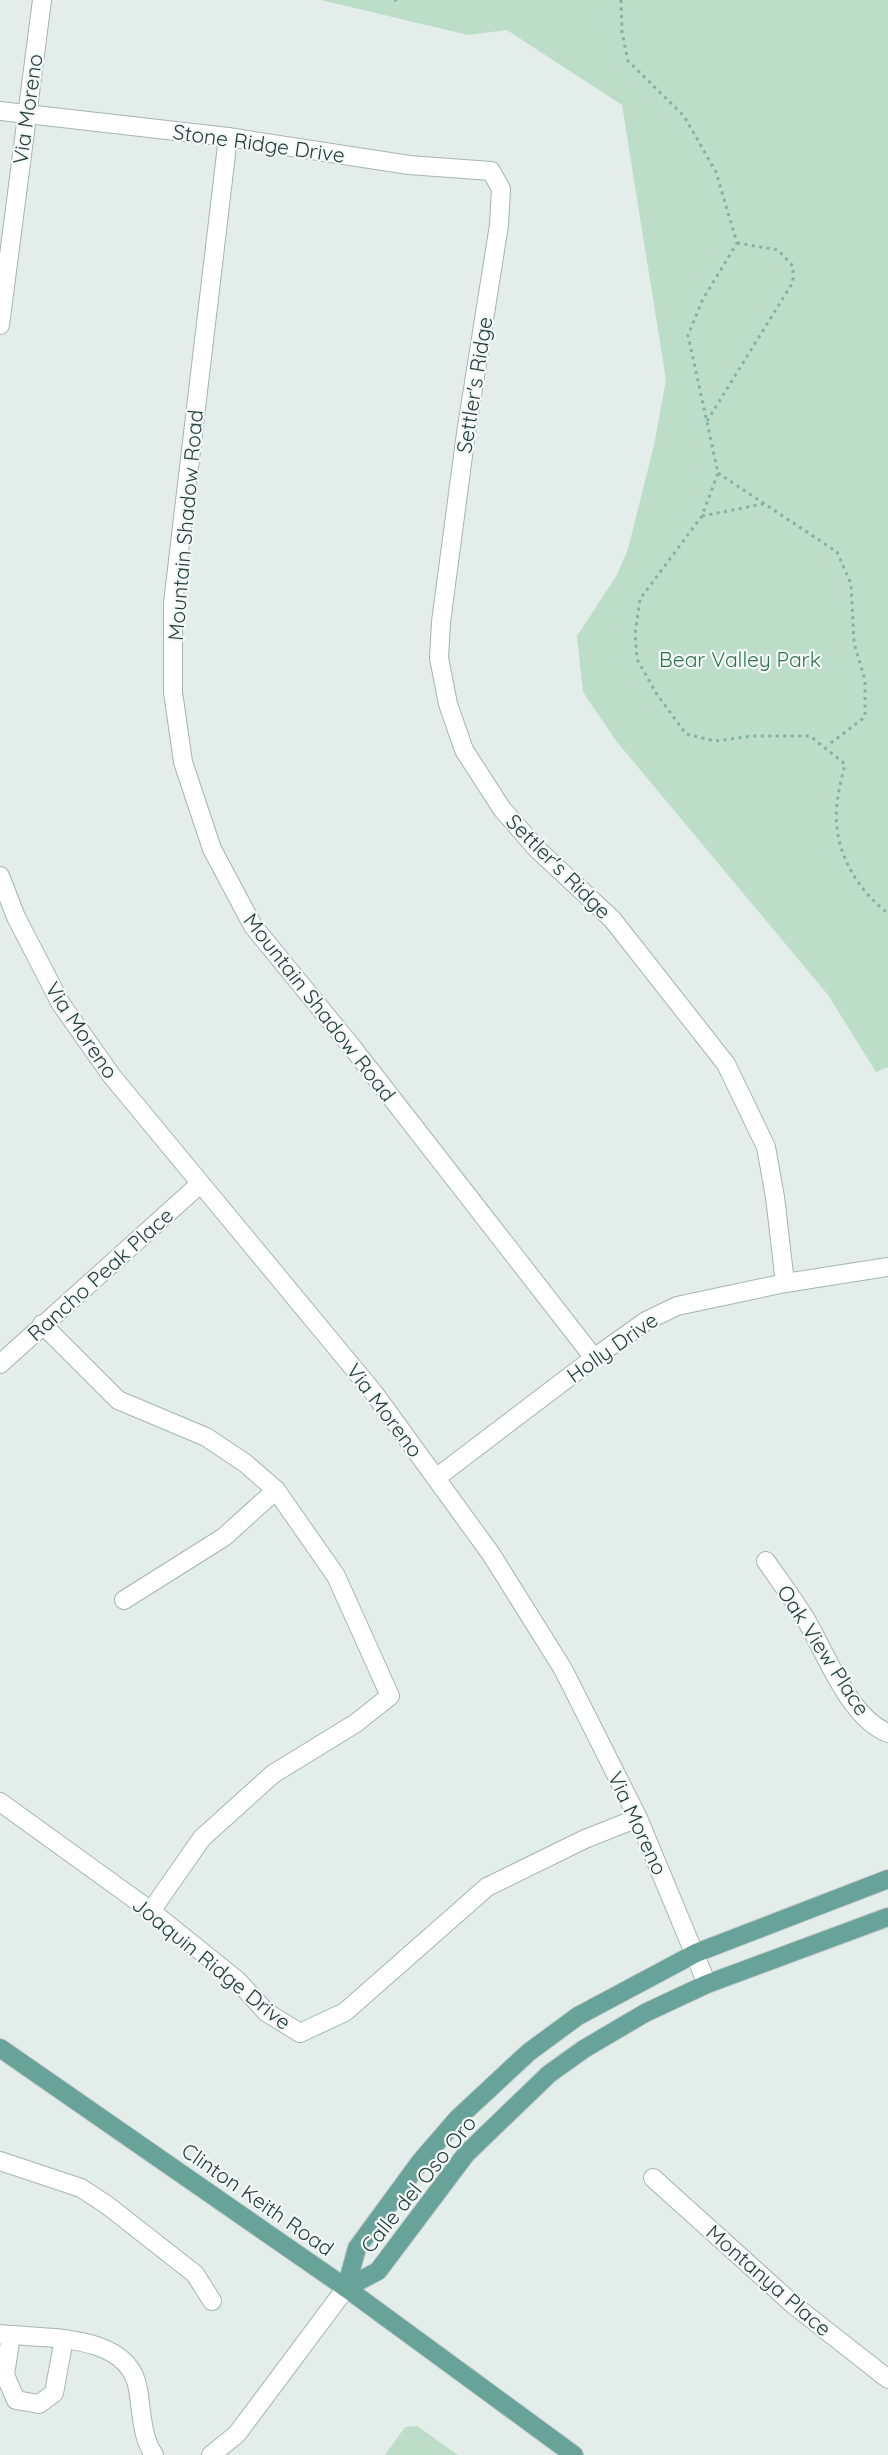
<svg xmlns="http://www.w3.org/2000/svg" width="888" height="2455" viewBox="0 0 888 2455" font-family="Quicksand,sans-serif">
<style>
.green{fill:#bcdec8}
.lines{fill:none;stroke-linecap:round;stroke-linejoin:round}
.minor-casing{stroke:#a5b5b2;stroke-width:20}
.major-casing{stroke:#c1c9c8;stroke-width:20}
.path{stroke:#83b1a6;stroke-width:3;stroke-dasharray:3 4.5;stroke-linecap:butt}
.minor{stroke:#fff;stroke-width:18}
.major{stroke:#67a399;stroke-width:18}
.labels{text-anchor:middle;dominant-baseline:central;stroke-width:4.5;stroke-linejoin:round;paint-order:stroke}
.street-label{font-size:21px;fill:#223f3a;stroke:#f4f9f7}
.park-label{font-size:21px;fill:#2c764f;stroke:#f4f9f7}
</style>
<rect width="100%" height="100%" fill="#e3edea"/>
<!-- green -->
<g class="green">
<polygon points="321,0 888,0 888,1067 876,1072 828,995 617,742 583,692 577,636 617,575 628,549 654,445 666,380 622,105 507,30 468,35"/>
<polygon points="417,2426 458,2455 385,2455 405,2427"/>
</g>
<g class="lines">
<defs>
<g id="minor">
<polyline points="0,111 228,137 409,165 491,171 501,189 499,225 466,433 441,622 439,658 448,704 464,750 502,809 537,849 612,919 726,1064 766,1147 775,1197 785,1283"/>
<polyline points="228,137 173,603 173,692 183,762 212,849 253,926 352,1047 594,1358"/>
<polyline points="0,325 42,0"/>
<polyline points="0,876 16,917 61,1004 111,1075 374,1393 491,1554 563,1669 638,1818 707,1984"/>
<polyline points="42,1324 118,1400 206,1437 245,1463 276,1490 336,1576 390,1696 356,1723 273,1774 202,1838 151,1911"/>
<polyline points="0,1364 200,1184"/>
<polyline points="436,1478 594,1358 646,1321 677,1306 785,1283 888,1267"/>
<path d="M766,1561c13,19 27,38 39,57 21,35 44,100 83,115"/>
<polyline points="124,1600 224,1537 276,1490"/>
<polyline points="0,1802 151,1911 238,1981 266,2012 300,2033 345,2012 487,1887 585,1839 638,1818"/>
<polyline points="0,2161 81,2188 107,2205 195,2274 212,2301"/>
<polyline points="653,2178 795,2306 888,2379"/>
<path d="M0,2334c43,5 129,-2 138,55 4,22 3,47 16,66"/>
<polyline points="11,2335 5,2375 16,2400 39,2404 54,2393 64,2339"/>
<polyline points="211,2455 237,2434 346,2288"/>
</g>
<g id="major">
<polyline points="0,2048 346,2288 574,2455"/>
<polyline points="346,2288 357,2248 420,2162 458,2118 529,2052 578,2016 696,1953 888,1879"/>
<polyline points="346,2288 378,2271 466,2154 549,2074 584,2049 645,2013 707,1984 888,1917"/>
</g>
</defs>
<!-- minor casing -->
<use href="#minor" class="minor-casing"/>
<!-- major casing -->
<use href="#major" class="major-casing"/>
<!-- path -->
<g class="path">
<polyline points="394,0 399,0"/>
<path d="M621,0l1,32 6,29 56,55 32,56 21,71 -34,56 -15,36 30,138 -16,43 -62,83 -5,35 2,25 19,34 30,41 29,7 38,-5h57l35,28c-3,13 -7,27 -8,41 -5,41 18,84 51,108"/>
<polyline points="707,421 793,282 793,266 778,250 738,243"/>
<polyline points="718,473 837,552 851,584 854,643 865,680 865,717 827,746"/>
<polyline points="702,516 763,504"/>
</g>
<!-- minor -->
<use href="#minor" class="minor"/>
<!-- major -->
<use href="#major" class="major"/>
</g>
<g class="labels">
<!-- street labels -->
<g class="street-label">
<text transform="translate(27 109) rotate(-82)">Via Moreno</text>
<text transform="translate(259 143) rotate(8)">Stone Ridge Drive</text>
<text transform="translate(474 385) rotate(-81)">Settler's Ridge</text>
<text transform="translate(185 525) rotate(-85)">Mountain Shadow Road</text>
<text transform="translate(559 866) rotate(45)">Settler's Ridge</text>
<text transform="translate(320 1007) rotate(52)">Mountain Shadow Road</text>
<text transform="translate(82 1030) rotate(56)">Via Moreno</text>
<text transform="translate(100 1274) rotate(-42)">Rancho Peak Place</text>
<text transform="translate(612 1347) rotate(-35)">Holly Drive</text>
<text transform="translate(385 1410) rotate(53)">Via Moreno</text>
<text transform="translate(824 1650) rotate(57)">Oak View Place</text>
<text transform="translate(638 1823) rotate(65)">Via Moreno</text>
<text transform="translate(212 1963) rotate(39)">Joaquin Ridge Drive</text>
<text transform="translate(418 2184) rotate(-51)">Calle del Oso Oro</text>
<text transform="translate(258 2199) rotate(35)">Clinton Keith Road</text>
<text transform="translate(769 2280) rotate(41)">Montanya Place</text>
</g>
<!-- park labels -->
<g class="park-label">
<text x="740" y="659">Bear Valley Park</text>
</g>
</g>
</svg>
